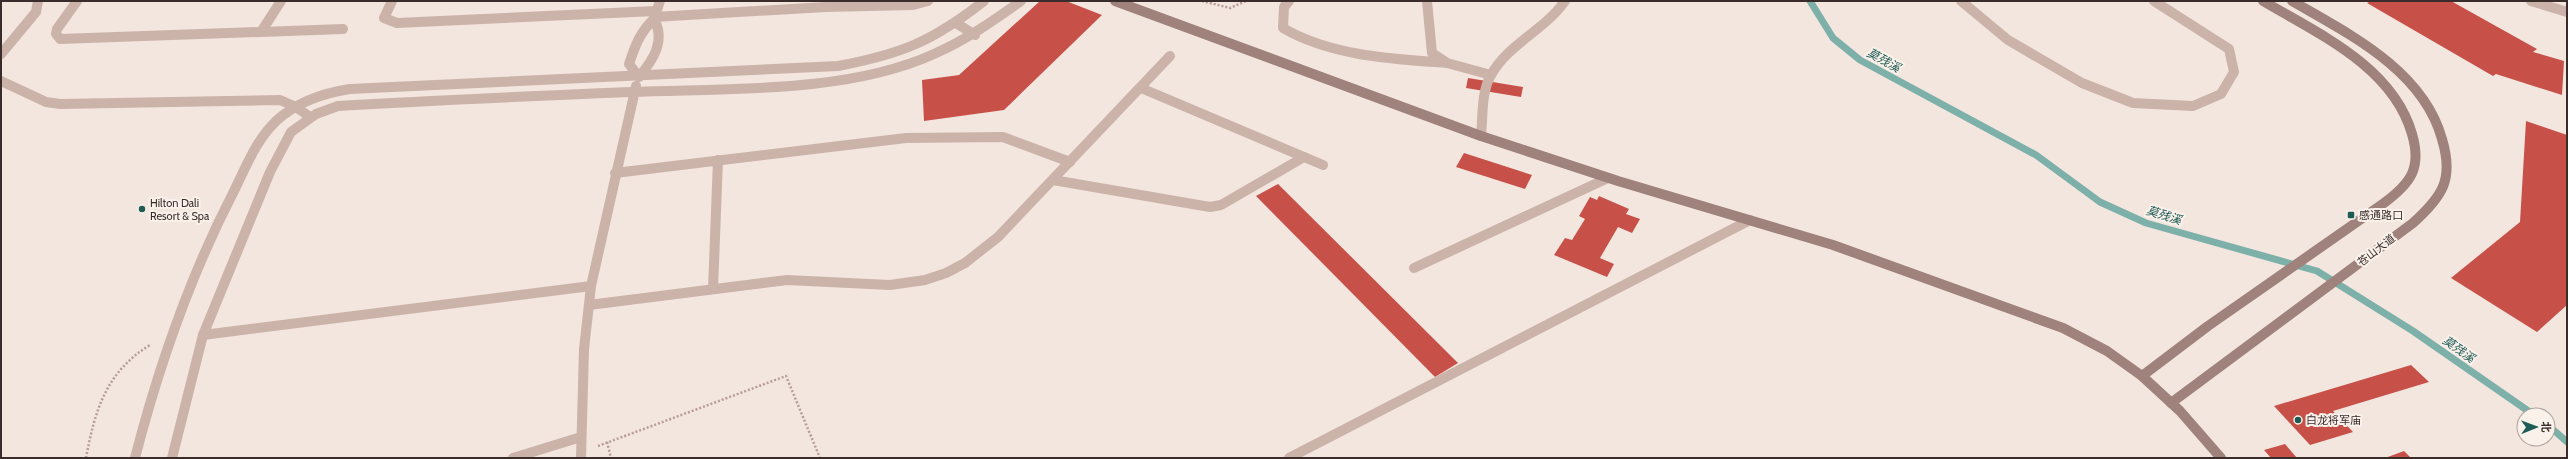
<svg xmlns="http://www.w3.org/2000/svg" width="2568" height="459" viewBox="0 0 2568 459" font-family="Cabin,'Noto Sans SC',sans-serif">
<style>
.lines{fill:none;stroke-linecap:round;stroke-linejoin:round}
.stream{stroke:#7db0a9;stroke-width:7}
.building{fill:#c75149}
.path{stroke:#b79d94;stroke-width:2.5;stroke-dasharray:2 2;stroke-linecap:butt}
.lane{stroke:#ccb3aa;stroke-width:10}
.street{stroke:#ccb3aa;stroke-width:10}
.secondary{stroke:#9f827b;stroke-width:10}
.poi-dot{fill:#1e5b54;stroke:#faf1eb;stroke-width:1.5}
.labels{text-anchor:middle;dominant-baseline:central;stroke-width:4;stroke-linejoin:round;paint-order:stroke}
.poi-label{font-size:11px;fill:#392c2a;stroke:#faf1eb;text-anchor:start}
.street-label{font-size:11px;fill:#392c2a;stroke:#faf1eb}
.water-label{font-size:12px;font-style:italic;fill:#1e5b54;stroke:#faf1eb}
</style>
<rect width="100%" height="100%" fill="#f3e6df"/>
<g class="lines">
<!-- stream -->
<g class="stream">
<polyline points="1810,1 1833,38 1860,60 2036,155 2100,202 2146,223 2317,271 2413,331 2534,415"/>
<polyline points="2548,425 2567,442"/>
</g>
</g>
<!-- building -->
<g class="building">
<polygon points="1040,1 1066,1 1102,15 1004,110 924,121 922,80 959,75"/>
<polygon points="2371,1 2451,1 2537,49 2533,52 2564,61 2562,95 2496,74 2493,76 2367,3"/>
<polygon points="1468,78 1523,87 1521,97 1466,88"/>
<polygon points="2526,121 2567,135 2567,305 2537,332 2451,278 2520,222"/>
<polygon points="1464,153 1532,175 1525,189 1456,167"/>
<polygon points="1278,184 1458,363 1435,377 1256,196"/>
<polygon points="1599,196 1629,209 1626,214 1640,219 1632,233 1618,227 1600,258 1614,264 1607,277 1554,255 1565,238 1572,240 1585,219 1579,216 1590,197 1597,200"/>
<polygon points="2411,365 2429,382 2333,411 2353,432 2310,445 2274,406"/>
<polygon points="2285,444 2297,458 2271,458 2264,450"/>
<polygon points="2404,451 2411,458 2385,458"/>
</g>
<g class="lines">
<!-- path -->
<g class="path">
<polyline points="1202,1 1230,8 1246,1"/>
<polyline points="607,442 611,458"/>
<polyline points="598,446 786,376 820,458"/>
<path d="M86,458c9,-48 20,-86 64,-113"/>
</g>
<!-- lane -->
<g class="lane">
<polyline points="1,54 36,12 38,1"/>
<polyline points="1,81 46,102 60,104 280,100 296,107 310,117"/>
<polyline points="1414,268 1608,178"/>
<polyline points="203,335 591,286"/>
</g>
<!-- street -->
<g class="street">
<polyline points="77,1 57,29 56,34 60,39 343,29"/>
<polyline points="392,1 384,18 397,23 656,11"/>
<path d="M1289,1l-5,6 -1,21c48,28 109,31 164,35"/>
<polyline points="1427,1 1432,53 1447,63 1491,75"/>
<polyline points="1961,1 2008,40 2082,83 2133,103 2193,106 2221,94 2234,72 2229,49 2154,1"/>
<polyline points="2531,1 2567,12"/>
<polyline points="654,17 826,7 913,5 928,1"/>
<path d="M654,19c12,22 -1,41 -15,58l-10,-13c6,-18 11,-32 25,-45z"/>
<polyline points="654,19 660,1"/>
<polyline points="956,23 975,35"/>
<polyline points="261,32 281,1"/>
<polyline points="1141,88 1323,165"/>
<path d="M1481,136c2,-19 0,-44 10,-61 17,-31 54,-45 74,-74"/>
<polyline points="615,173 906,138 1003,137 1070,162"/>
<polyline points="1053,180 1210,207 1221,205 1304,157"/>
<polyline points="713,289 718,160"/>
<polyline points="589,305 787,280 890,285 925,280 946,273 965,263 998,237 1170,56"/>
<path d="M135,458c24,-93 55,-182 99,-267 12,-24 22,-51 42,-70 21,-19 47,-28 74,-32l488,-23c64,-12 95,-25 146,-65"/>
<path d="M172,458l31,-123 67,-163 21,-40 25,-18 22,-8c97,-6 195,-10 293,-14 95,-4 215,2 303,-38 32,-14 59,-33 87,-53"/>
<polyline points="513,458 581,437"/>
<polyline points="581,458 584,349 591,286 636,86"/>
<polyline points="1289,458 1750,220"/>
</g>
<!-- secondary -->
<g class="secondary">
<polyline points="1115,1 1481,136 1618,181 1833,245 2063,328 2107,351 2142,376 2180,411 2221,458"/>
<path d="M2142,376l66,-50 176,-123c27,-20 38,-35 28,-69 -19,-67 -93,-100 -149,-133"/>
<path d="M2171,403l242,-180c30,-27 41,-44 29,-84 -19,-69 -93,-105 -150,-138"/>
</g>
</g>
<!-- markers -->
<g class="poi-dot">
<circle cx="142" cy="209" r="4"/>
<rect x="2347" y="211" width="8" height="8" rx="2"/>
<circle cx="2298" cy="420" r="4"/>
</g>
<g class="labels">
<!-- poi labels -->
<g class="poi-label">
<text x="150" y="203">Hilton Dali<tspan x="150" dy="13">Resort &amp; Spa</tspan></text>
<text x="2359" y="215">感通路口</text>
<text x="2306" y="420">白龙将军庙</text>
</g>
<!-- street labels -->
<g class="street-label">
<text transform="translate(2376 250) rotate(-38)">苍山大道</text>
</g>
<!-- water labels -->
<g class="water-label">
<text transform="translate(1884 60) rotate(29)">莫残溪</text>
<text transform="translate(2164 215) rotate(17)">莫残溪</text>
<text transform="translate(2459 349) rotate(35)">莫残溪</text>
</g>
</g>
<!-- border -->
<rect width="2568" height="459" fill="none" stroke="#392c2a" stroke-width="4"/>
<!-- north arrow -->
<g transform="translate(2536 427) rotate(89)"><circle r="19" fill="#faf1eb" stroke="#ada29e"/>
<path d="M0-3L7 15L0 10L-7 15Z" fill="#1e5b54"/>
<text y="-6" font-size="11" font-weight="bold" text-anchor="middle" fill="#392c2a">北</text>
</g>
</svg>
